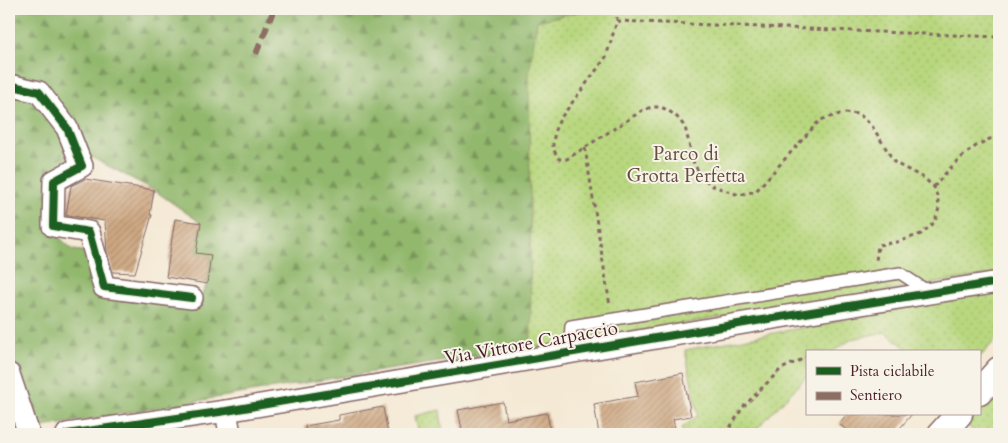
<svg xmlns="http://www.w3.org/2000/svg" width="1008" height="443" viewBox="0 0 1008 443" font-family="Cardo,serif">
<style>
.forest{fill:url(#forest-firs);stroke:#6e6c4c}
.park{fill:url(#park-dots);stroke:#817b54}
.building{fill:url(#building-hatch)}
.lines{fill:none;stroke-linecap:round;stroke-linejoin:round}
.service-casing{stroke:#866666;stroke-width:14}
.minor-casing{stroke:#866666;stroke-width:24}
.tertiary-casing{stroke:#866666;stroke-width:29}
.path{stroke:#866666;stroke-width:3;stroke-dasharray:4 4;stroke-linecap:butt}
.service{stroke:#fff;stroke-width:11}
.minor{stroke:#fff;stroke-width:21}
.tertiary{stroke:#fff;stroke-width:26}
.quiet{stroke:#8d6e63;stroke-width:6;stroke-dasharray:12 6;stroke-linecap:butt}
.cycleway-casing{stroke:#f7f3e8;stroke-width:11}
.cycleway{stroke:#1b5e20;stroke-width:8}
.labels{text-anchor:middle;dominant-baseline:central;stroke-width:4;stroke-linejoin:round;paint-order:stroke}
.park-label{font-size:19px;fill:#664d40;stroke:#f7f3e8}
.street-label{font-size:19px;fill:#4a1f2b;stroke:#f7f3e8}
</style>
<defs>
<pattern id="forest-firs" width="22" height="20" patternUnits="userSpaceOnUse" patternTransform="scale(1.25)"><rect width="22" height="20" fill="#92b86d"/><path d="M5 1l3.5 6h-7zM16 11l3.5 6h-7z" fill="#79955a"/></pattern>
<pattern id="park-dots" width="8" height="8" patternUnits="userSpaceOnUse" patternTransform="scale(1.25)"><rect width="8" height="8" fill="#b8d77e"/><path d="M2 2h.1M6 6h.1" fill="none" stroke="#a0b86d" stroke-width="1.8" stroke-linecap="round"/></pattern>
<pattern id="building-hatch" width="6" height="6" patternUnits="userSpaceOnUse" patternTransform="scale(1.25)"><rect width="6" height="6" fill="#cea882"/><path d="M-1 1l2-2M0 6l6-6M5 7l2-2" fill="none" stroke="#a9886b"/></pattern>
</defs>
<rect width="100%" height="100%" fill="#f7f3e8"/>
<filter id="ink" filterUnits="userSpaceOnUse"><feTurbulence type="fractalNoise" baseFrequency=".02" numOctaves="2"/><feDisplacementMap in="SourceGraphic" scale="10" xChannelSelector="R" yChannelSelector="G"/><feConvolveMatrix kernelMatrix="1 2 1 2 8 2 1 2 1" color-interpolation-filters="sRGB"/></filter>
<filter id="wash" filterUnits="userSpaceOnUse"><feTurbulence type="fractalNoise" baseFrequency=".0096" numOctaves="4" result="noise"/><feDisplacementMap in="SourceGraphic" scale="20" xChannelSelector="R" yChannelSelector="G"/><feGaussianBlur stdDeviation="1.12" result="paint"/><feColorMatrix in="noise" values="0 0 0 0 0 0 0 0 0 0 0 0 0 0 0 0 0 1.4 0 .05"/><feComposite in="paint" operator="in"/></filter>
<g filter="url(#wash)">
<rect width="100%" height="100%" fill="#f4e9d4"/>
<!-- forest -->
<polygon class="forest" points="13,9 740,9 746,23 731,42 546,41 549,167 587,227 624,232 656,234 693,251 727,233 682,217 668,204 686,179 698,145 728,135 772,127 793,136 784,157 764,165 747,165 719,176 721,190 797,209 806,182 808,143 842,135 877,147 852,211 892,221 985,204 999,199 999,273 531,348 334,378 37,428 9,347 9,89 37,94 65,129 74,167 52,180 48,227 73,250 90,252 103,292 198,303 207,284 211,256 196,253 201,223 154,190 89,156 70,126 41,89 9,82 9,43 10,42"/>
<!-- park -->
<g class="park">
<polygon points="591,9 999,9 999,273 531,348 529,73 537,21"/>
<polygon points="999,290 999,336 979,358 979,352 911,352 885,332 852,339 832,352 807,352 807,376 752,434 683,434 682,428 698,415 685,350"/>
<polygon points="999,391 999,434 977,434 967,425 977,414 979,414 979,412"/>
<polygon points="440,410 443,434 419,434 415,416"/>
</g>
<g id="blocks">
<!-- building -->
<g class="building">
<polygon points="85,179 154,190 150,215 152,215 135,273 113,272 107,252 105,221 66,215 71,186"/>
<polygon points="175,219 201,223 196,253 211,255 207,284 166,277"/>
<polygon points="683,373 691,416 673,419 676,434 599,434 594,404 638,396 635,382"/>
<polygon points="503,402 506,420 547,413 551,434 463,434 458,410"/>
<polygon points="383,407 388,434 306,434 305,426 339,420 339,415"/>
<polygon points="847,414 912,414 895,434 852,434 839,424"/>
</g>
</g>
</g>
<g filter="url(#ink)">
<use href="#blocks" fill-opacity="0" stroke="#866666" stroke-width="1"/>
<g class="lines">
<defs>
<polyline id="service" points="569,353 571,326 900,273 929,292"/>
<g id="minor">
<polyline points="9,85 39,92 67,128 82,166 54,181 53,226 89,232 104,287 192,298"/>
<polyline points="9,374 29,434"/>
<polyline points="226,411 230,434"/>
<polyline points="67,434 226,411 774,318 999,282"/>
</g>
<g id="tertiary">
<polyline points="979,392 999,370"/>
<polyline points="941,434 959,414"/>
</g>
</defs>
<!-- service casing -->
<use href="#service" class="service-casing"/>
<!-- minor casing -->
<use href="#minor" class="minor-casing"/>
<!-- tertiary casing -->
<use href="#tertiary" class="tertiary-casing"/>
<!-- path -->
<g class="path">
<polyline points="617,9 617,21 606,57 560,119 555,130 553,143 553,149 559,159 567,159 643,110 652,107 661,107 669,111 677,117 685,127 694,164 702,177 713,186 739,195 756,191 820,120 843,113 859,114 872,126 895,163 924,178 934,187 938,199 939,208 935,222 921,234 897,242 878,245 876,261"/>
<polyline points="617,21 999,37"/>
<polyline points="585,148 610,306"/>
<path d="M934,187c16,-20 39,-45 65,-51"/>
<polyline points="817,352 820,350"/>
<polyline points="726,434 743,407 781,369 807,357"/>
</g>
<!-- service -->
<use href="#service" class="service"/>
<!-- minor -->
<use href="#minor" class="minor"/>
<!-- tertiary -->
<use href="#tertiary" class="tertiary"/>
<!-- quiet -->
<polyline class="quiet" points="256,54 274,9"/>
<defs>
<g id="cycleway">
<polyline points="9,85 39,92 67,128 82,166 54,181 53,226 89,232 104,287 192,298"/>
<polyline points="67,434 226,411 774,318 999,282"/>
</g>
</defs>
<!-- cycleway casing -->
<use href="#cycleway" class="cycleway-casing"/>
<!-- cycleway -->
<use href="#cycleway" class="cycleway"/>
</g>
</g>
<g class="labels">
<!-- park labels -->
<g class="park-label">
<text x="686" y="154">Parco di<tspan x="686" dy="22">Grotta Perfetta</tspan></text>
</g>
<!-- street labels -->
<g class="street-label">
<text transform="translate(531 343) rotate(-10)">Via Vittore Carpaccio</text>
</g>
</g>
<!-- margin -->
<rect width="1008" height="443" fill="none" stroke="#f7f3e8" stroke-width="30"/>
<!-- legend -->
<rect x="806" y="350" width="175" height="65" fill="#f7f3e8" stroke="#b29e9c"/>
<rect x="816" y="367" width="25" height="8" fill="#1b5e20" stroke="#b29e9c"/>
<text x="850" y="376" font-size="15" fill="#4a1f2b">Pista ciclabile</text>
<rect x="816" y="392" width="25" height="8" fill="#8d6e63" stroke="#b29e9c"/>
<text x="850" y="400" font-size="15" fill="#4a1f2b">Sentiero</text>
</svg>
